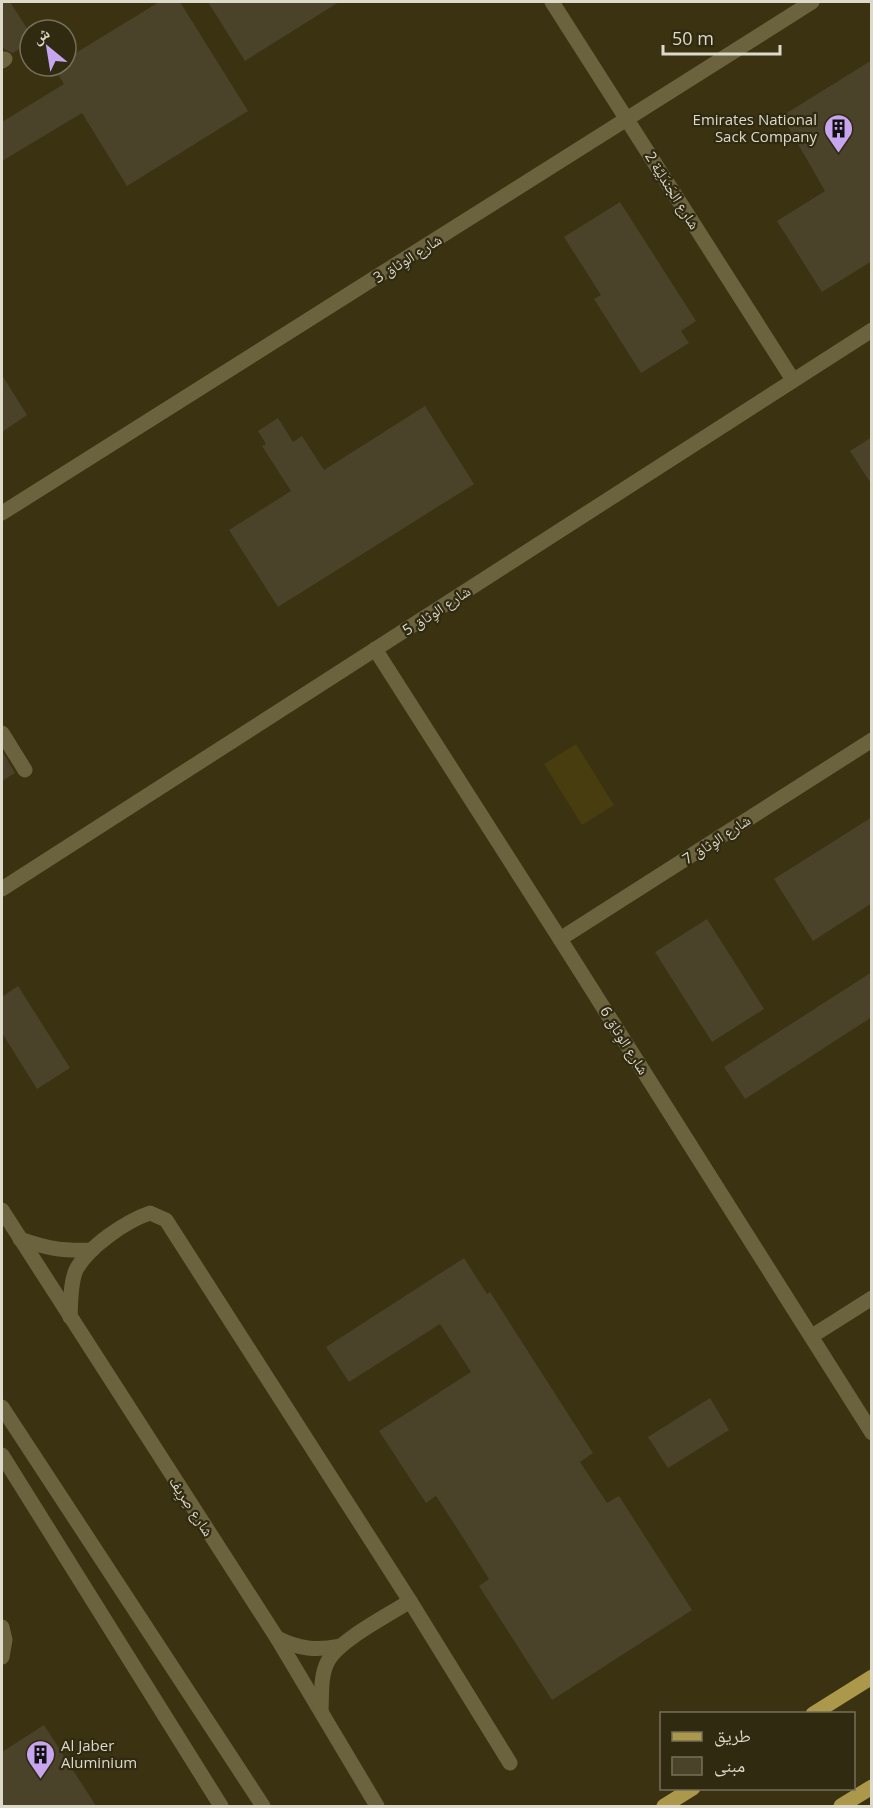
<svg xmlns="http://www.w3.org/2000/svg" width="873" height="1808" viewBox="0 0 873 1808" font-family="'Open Sans','Noto Naskh Arabic',sans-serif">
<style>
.built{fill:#3a3211;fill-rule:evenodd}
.green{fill:#483d0e}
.building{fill:#4a432a}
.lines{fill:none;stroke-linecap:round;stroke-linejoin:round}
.minor{stroke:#6b623e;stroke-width:15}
.major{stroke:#ab984b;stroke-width:15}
.labels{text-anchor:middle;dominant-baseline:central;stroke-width:4.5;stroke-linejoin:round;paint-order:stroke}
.poi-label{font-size:15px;fill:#ddd9cb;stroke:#302a11;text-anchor:end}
.street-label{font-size:15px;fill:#ddd9cb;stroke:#302a11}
</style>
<rect width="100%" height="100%" fill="#302a11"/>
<!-- built -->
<path class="built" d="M2,2h869v1804h-869zM30,30h36v36h-36zM662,1714h192v74h-192z"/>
<!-- green -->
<polygon class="green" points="576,744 614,805 582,825 544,764"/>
<!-- building -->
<g class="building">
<polygon points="2,2 10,2 30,33 30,70 19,49 13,53 4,49 2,45"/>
<polygon points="159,2 180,2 248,111 127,186 82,113 2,161 2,122 64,84 53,66 66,66 66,59"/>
<polygon points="208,2 339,2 245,61"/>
<polygon points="872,60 872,261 822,292 777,221 825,191 782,116"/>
<polygon points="620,202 696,321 681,331 689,343 641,373 594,299 601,295 564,237"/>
<polygon points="2,375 27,415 2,432"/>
<polygon points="425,406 474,484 278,607 229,530 291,491 262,446 266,444 258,431 278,418 293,442 302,436 324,470"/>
<polygon points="872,437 872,485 850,451"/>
<polygon points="2,751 15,773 2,781"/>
<polygon points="872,817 872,903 813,941 774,879"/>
<polygon points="707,919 764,1009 712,1042 655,952"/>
<polygon points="872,972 872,1017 745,1099 724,1067"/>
<polygon points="18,986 70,1068 37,1089 2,1033 2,997"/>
<polygon points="464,1258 487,1294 490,1292 593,1453 580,1462 607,1503 619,1496 692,1610 552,1700 479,1586 489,1579 462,1536 436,1496 426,1503 379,1431 471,1372 440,1324 349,1382 326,1347"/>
<polygon points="710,1398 729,1430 668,1468 648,1437"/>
<polygon points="44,1725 96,1806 2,1806 2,1752"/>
</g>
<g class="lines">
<!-- minor -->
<g class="minor">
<polyline points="552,2 793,380"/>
<polyline points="2,61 5,59"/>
<polyline points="2,513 812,2"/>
<polyline points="375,649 560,939 872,1433"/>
<polyline points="2,733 25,770"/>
<polyline points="2,889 872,330"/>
<polyline points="560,939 872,740"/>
<polyline points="2,1210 277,1638 377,1806"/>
<path d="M20,1239c29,10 42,12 72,11"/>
<path d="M70,1317c1,-15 0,-33 6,-47 12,-23 50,-49 74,-57l16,7 244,381 100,162"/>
<polyline points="812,1336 872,1298"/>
<polyline points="2,1407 263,1806"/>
<polyline points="2,1455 221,1806"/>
<polyline points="2,1627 5,1640 2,1657"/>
<path d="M277,1638c22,11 39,13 63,8"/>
<path d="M321,1711c1,-17 -1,-35 7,-50 11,-21 61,-46 82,-60"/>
</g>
<!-- major -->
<g class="major">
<polyline points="813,1714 872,1677"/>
<polyline points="664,1806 693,1788"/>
<polyline points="841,1806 872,1787"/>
</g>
</g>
<!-- icons -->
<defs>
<symbol id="building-pin" viewBox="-11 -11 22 30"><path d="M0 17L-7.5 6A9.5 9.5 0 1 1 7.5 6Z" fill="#c8a6ef" stroke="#302a11"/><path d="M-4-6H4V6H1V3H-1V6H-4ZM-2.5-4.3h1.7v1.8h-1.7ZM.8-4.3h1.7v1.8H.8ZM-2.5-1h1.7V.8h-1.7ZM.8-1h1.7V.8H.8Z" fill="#111"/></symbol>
</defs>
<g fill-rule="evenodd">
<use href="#building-pin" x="822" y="112" width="33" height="45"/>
<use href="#building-pin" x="24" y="1738" width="33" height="45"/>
</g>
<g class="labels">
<!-- poi labels -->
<g class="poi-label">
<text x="817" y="119">Emirates National<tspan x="817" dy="17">Sack Company</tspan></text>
<text x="61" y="1745" text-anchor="start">Al Jaber<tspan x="61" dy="17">Aluminium</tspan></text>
</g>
<!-- street labels -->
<g class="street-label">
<text transform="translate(673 190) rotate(58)">شارع الجَندَلِيَّة 2</text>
<text transform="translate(407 258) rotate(-32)">شارع الوِثاق 3</text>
<text transform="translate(436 610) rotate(-33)">شارع الوِثاق 5</text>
<text transform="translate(716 839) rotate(-33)">شارع الوِثاق 7</text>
<text transform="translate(625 1040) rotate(58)">شارع الوِثاق 6</text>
<text transform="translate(192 1506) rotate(57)">شارع صِرِيف</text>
</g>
</g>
<!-- border -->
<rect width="873" height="1808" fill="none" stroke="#ddd9cb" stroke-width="6"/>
<!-- legend -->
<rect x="660" y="1712" width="195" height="78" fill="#302a11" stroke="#75705b" stroke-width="1.5"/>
<rect x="672" y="1732" width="30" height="9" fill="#ab984b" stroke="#75705b" stroke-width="1.5"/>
<text x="714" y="1742" font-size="18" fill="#ddd9cb">طريق</text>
<rect x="672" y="1757" width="30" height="18" fill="#4a432a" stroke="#75705b" stroke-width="1.5"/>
<text x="714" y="1772" font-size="18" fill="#ddd9cb">مبنى</text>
<!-- north arrow -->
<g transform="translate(48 48) rotate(330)"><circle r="28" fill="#302a11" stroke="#75705b" stroke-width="1.5"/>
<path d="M0-4.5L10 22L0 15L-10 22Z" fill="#c8a6ef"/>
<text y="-9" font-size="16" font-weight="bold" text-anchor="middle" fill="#ddd9cb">ش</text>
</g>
<!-- scale -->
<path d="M663 45v9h117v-9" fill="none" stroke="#ddd9cb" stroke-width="3"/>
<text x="672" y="45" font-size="18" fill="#ddd9cb" stroke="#302a11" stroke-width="4.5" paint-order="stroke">50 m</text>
</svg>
